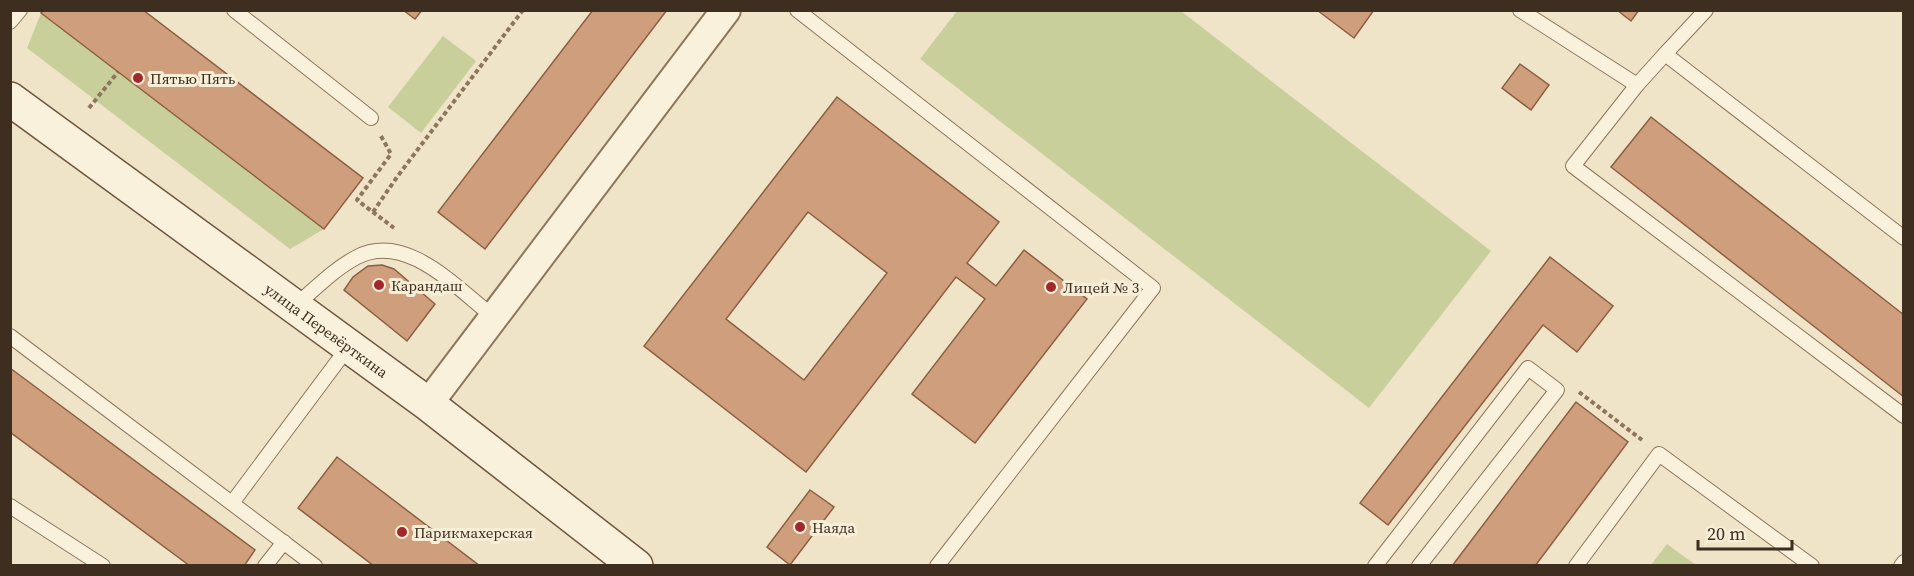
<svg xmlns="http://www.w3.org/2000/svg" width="1914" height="576" viewBox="0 0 1914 576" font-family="'Source Serif 4',serif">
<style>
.green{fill:#c9cf9b}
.building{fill:#cf9f7d;stroke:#8d5f41;stroke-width:1.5;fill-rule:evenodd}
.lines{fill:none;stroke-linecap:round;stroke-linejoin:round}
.lane-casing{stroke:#8d765c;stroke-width:16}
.street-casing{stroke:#8d765c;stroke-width:32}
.secondary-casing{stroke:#6f573f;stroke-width:36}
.path{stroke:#8d765c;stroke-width:4;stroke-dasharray:4.5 3;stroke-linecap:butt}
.lane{stroke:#faf1dc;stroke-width:14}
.street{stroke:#faf1dc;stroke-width:28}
.secondary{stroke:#faf1dc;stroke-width:33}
.poi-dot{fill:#9e2a2b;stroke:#f7eed8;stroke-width:2}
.labels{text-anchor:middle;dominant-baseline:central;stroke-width:6;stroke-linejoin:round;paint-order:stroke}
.poi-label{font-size:15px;fill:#3d2e20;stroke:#f7eed8;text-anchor:start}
.street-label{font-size:15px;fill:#3d2e20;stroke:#f7eed8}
</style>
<rect width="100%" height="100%" fill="#f0e4c8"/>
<!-- green -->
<g class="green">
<polygon points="957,11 1181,11 1491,251 1369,408 920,59"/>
<polygon points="41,13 324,229 290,249 27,48"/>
<polygon points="443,36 476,61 421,133 388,107"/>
<polygon points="1667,544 1696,565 1651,565"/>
</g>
<!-- building -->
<g class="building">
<polygon points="44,10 143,10 363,178 324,229 41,13"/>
<polygon points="403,10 422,10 415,19"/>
<polygon points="593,10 667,10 485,249 438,212"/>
<polygon points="1317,10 1374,10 1354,38"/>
<polygon points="1617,10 1639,10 1631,21"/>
<polygon points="1520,64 1549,85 1531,110 1502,88"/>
<path d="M837,97l162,125 -32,41 29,23 28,-36 63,49 -112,144 -63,-49 73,-95 -29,-22 -150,195 -162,-126zM808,212l79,61 -83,107 -78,-61z"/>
<polygon points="1651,117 1904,315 1904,397 1611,167"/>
<polygon points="1550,257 1613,306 1577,352 1543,325 1388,525 1360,503"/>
<polygon points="382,265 394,269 435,304 407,341 344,290 353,277 368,266"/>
<polygon points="10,368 255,550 244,566 190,566 10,432"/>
<polygon points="1576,402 1628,442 1535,566 1452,566"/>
<polygon points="337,457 480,566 374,566 298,508"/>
<polygon points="810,490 834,507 790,565 767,547"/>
</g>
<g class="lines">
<defs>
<g id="lane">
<polyline points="234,10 371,118"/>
<polyline points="797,10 1153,288 937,566"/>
<polyline points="1520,10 1637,85"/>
<polyline points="10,22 20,10"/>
<polyline points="1665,54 1706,10"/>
<polyline points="1904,238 1665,54 1637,85 1573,166 1904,416"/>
<path d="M295,306c20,-17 39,-37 62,-49 50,-26 101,33 137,60"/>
<polyline points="10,336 315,566"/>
<polyline points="232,503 349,346"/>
<polyline points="10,506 103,566"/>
<polyline points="265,566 284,542"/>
<polyline points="1375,566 1528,368 1557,390 1419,566"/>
<polyline points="1576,566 1659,454 1812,566"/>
<polyline points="1901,566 1904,562"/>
</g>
<polyline id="street" points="428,404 726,10"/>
<g id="secondary">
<path id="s1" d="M10,99l418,305 208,162"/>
</g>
</defs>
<!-- lane casing -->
<use href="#lane" class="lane-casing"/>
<!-- street casing -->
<use href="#street" class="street-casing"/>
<!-- secondary casing -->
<use href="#secondary" class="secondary-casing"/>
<!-- path -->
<g class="path">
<polyline points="89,108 118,72"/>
<polyline points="381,136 391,154 357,200 394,228"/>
<polyline points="373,212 397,177 523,10"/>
<polyline points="1579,392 1642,440"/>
</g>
<!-- lane -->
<use href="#lane" class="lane"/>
<!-- street -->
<use href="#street" class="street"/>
<!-- secondary -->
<use href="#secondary" class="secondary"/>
</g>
<!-- markers -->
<g class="poi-dot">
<circle cx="138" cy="78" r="6"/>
<circle cx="379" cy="285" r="6"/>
<circle cx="1051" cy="287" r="6"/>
<circle cx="800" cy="527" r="6"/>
<circle cx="402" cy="532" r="6"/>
</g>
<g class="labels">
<!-- poi labels -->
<g class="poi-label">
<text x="150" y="78">Пятью Пять</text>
<text x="391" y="285">Карандаш</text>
<text x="1063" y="287">Лицей № 3</text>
<text x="812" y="527">Наяда</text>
<text x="414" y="532">Парикмахерская</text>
</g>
<!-- street labels -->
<g class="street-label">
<text stroke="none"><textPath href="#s1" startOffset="392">улица Перевёрткина</textPath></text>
</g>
</g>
<!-- border -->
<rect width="1914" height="576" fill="none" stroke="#3d2e20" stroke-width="24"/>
<!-- scale -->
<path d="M1698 540v9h94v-9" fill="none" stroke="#3d2e20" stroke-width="3"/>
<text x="1707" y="540" font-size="18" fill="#3d2e20" stroke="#f7eed8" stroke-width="4.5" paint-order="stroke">20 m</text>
</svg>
